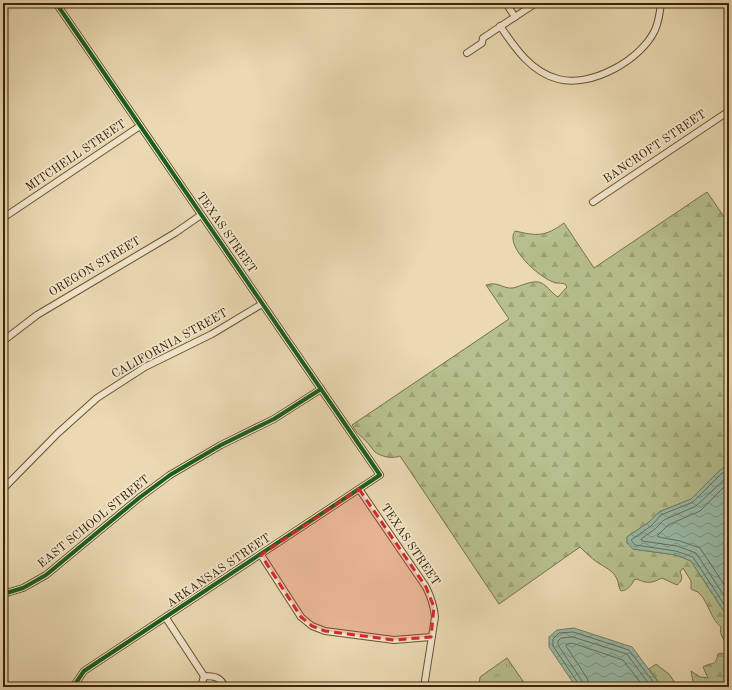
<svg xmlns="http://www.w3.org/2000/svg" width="732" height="690" viewBox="0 0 732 690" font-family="'Old Standard TT',serif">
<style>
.grass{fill:url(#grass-tufts);stroke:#797248}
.forest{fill:url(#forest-firs);stroke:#797248}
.water{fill:url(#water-waves);stroke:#737e66}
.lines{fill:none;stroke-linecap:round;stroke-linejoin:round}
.shore{stroke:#6a6f56;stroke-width:1}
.minor-casing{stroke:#68512f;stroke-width:8}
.minor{stroke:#f1e6cd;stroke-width:6}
.cycleway-casing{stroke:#f1e6cd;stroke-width:6}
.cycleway{stroke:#1b5e20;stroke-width:4}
.marked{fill:#d62828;fill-opacity:0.2;stroke:#d62828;stroke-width:3;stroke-dasharray:8 5;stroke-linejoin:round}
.labels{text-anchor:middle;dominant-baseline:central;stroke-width:3.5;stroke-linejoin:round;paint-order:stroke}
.street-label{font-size:12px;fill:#3c2403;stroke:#f1e6cd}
</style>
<defs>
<pattern id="grass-tufts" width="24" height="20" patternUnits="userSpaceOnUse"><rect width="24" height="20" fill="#b6bf8d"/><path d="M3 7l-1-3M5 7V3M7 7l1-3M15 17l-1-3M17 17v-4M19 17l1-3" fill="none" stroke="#9da478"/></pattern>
<pattern id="forest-firs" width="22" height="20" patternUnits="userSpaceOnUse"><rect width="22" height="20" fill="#b6bf8d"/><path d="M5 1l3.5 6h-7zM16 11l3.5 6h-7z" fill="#9da478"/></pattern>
<pattern id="water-waves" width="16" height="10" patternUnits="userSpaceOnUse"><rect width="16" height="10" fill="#98baa8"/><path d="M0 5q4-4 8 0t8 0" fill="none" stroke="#7d9787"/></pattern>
</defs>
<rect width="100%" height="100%" fill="#ead9b2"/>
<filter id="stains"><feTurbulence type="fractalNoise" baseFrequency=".005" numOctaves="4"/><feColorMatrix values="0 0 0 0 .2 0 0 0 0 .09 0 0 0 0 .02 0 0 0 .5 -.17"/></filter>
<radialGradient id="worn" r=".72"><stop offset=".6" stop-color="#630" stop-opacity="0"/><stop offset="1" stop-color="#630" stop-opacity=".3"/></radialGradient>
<!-- grass -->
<polygon class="grass" points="507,658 527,687 479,687 480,677"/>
<!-- forest -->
<g class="forest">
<path d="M707,192l22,32v240l-10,7 -28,28 -32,13 -10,10 -22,15v6l6,6 43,6 15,6 38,58v27c-5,-6 -10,-11 -8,-19 -11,-9 -12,-24 -22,-34 -2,-2 -5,-2 -8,-4v-8l-8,-13 -3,4c3,6 2,9 -3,13l-15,-7c-10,5 -15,6 -25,1l-3,1c-3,6 -6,10 -13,11 -3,-4 -2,-8 -4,-12 -4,-9 -13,-12 -20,-17 -6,-4 -12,-10 -17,-15l-81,57 -99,-148c-8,3 -18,1 -25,-4 -3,-3 -5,-7 -8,-10 -6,-6 -11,-9 -15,-17l157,-106 -23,-34c13,-4 16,4 27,3 8,-2 17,-7 25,-6 8,1 13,11 20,15l9,-10 -2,-3c-3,-1 -6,-1 -9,-1 -15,-4 -44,-30 -43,-46 0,-2 1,-4 2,-6 22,5 30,6 49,-8l30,45z"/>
<path d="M722,653l7,4v30h-35l-3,-16 9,6 8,1 -5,-11c9,-6 12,1 15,-13z"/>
<polygon points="656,664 669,674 678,687 662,687 649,669"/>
</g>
<!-- water -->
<g class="water">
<polygon points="729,464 729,619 691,561 676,555 633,549 627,543 627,537 649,522 659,512 691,499 719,471"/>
<polygon points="574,628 632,647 662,687 576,687 549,647 549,637 557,630"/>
</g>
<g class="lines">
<!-- shore -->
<g class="shore">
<polyline points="729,469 721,474 693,502 661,515 651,526 631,540 635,545 676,551 693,557 729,612"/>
<polyline points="729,475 696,506 664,520 655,529 641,539 642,541 677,546 696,553 729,603"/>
<polyline points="729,482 700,511 668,525 657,536 659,537 680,541 700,548 729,592"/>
<polyline points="579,687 578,683 553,646 553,639 559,633 573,632 629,650 657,687"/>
<polyline points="584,687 582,681 558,645 558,641 561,638 573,637 627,654 651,687"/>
<polyline points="590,687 587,678 566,646 567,644 572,643 623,660 644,687"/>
</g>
<defs>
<g id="minor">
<polyline points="56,3 380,475 84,671 73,687"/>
<polyline points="506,3 515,17"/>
<path d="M500,26c15,22 31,46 58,53 33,9 83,-19 97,-49 4,-9 5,-18 6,-27"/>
<polyline points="467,53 482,43 483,38 536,3"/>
<polyline points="593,202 729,111"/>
<polyline points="3,218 140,126"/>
<polyline points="3,341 37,315 175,233 201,215"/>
<polyline points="3,489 58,433 97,398 145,367 212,334 262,304"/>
<path d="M359,489l67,98c5,10 8,19 9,30l-11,70"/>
<polyline points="261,555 301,617 312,626 325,631 394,640 431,637"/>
<polyline points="3,594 23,588 46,575 139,498 170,475 221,445 274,419 321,389"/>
<polyline points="166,618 204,676"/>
<path d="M201,687l3,-11c9,0 18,1 20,11"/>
</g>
</defs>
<!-- minor casing -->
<use href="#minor" class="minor-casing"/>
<!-- minor -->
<use href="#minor" class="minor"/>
<defs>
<g id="cycleway">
<polyline points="56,3 380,475 84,671 73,687"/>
<polyline points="3,594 23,588 46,575 139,498 170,475 221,445 274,419 321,389"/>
</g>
</defs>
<!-- cycleway casing -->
<use href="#cycleway" class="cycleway-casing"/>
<!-- cycleway -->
<use href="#cycleway" class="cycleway"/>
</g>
<!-- marked area -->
<path class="marked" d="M359,489l67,98 8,20 -3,30 -37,3 -69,-9 -13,-5 -11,-9 -40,-62z"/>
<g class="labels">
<!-- street labels -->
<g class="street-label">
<text transform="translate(655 147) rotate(-34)">BANCROFT STREET</text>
<text transform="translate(76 156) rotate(-34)">MITCHELL STREET</text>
<text transform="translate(226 233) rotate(55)">TEXAS STREET</text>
<text transform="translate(95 267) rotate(-31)">OREGON STREET</text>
<text transform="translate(170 344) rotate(-29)">CALIFORNIA STREET</text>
<text transform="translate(94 522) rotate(-39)">EAST SCHOOL STREET</text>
<text transform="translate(410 545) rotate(56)">TEXAS STREET</text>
<text transform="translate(219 571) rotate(-34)">ARKANSAS STREET</text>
</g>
</g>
<!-- margin -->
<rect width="732" height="690" fill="none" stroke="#ead9b2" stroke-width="16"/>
<rect x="4" y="4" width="724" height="682" fill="none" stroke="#3c2403" stroke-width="2"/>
<rect x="8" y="8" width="716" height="674" fill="none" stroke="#3c2403"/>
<rect width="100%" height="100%" filter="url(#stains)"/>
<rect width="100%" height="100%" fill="url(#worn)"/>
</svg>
